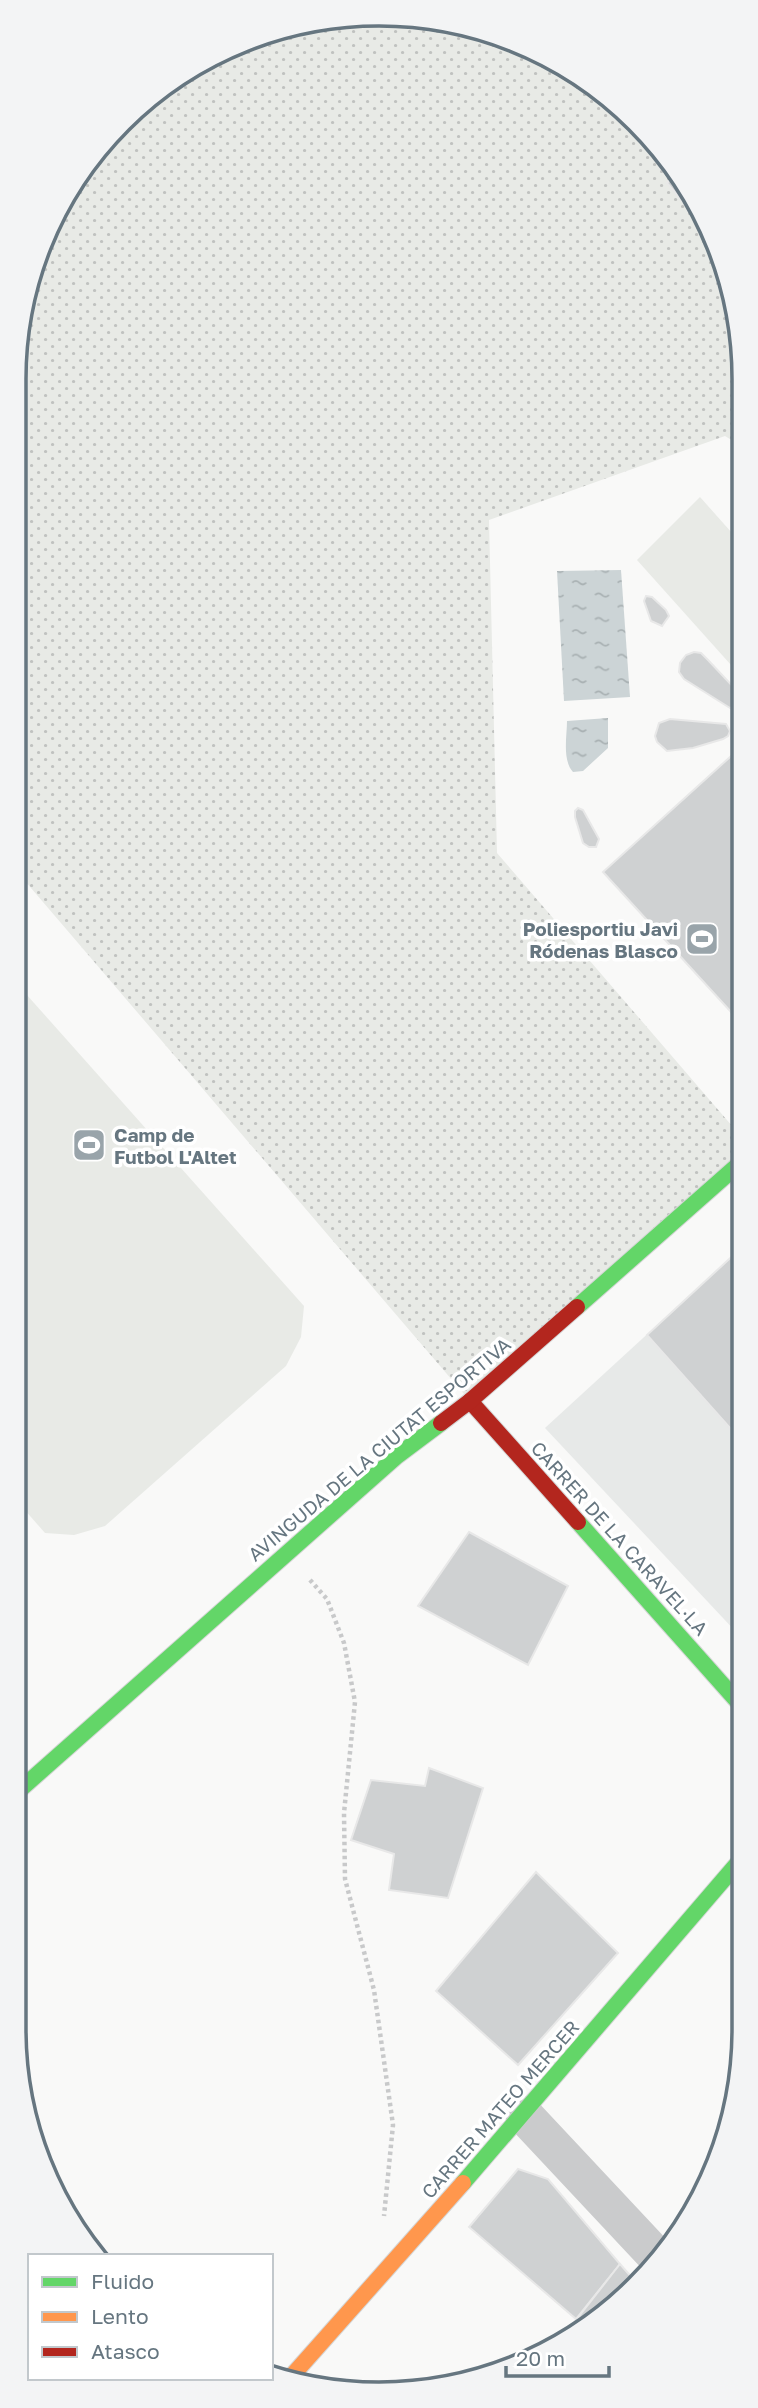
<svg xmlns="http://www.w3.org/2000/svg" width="758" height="2408" viewBox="0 0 758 2408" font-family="'Golos Text',sans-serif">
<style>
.built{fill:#e7e9e8}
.grass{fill:url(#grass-dots)}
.pitch{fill:#e8eae6}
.water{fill:url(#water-ripples)}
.building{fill:#cfd1d2;stroke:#e8e8e8;stroke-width:2}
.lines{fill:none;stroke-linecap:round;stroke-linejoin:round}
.fast-casing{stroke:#d5d6d6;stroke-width:18}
.slow-casing{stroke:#d5d6d6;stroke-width:18}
.jam-casing{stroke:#d5d6d6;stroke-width:18}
.path{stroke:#c8c9ca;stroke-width:4.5;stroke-dasharray:3.5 3.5;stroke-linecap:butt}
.street{stroke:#cacbcc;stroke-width:38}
.fast{stroke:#63d668;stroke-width:16}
.slow{stroke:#ff974d;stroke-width:16}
.jam{stroke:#b3261e;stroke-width:16}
.labels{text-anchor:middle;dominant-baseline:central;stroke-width:7;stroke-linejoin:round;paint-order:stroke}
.poi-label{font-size:19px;font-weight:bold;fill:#667680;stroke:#fff;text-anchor:end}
.street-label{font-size:19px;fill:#667680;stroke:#fff}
.rim{fill:none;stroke:#667680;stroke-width:3.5}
</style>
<defs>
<pattern id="grass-dots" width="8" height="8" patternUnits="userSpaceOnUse" patternTransform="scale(1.75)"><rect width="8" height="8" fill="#e8eae6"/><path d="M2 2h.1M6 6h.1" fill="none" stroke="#c0c2c0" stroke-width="1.8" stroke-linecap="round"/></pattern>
<pattern id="water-ripples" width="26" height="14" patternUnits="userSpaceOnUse" patternTransform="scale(1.75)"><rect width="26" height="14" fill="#ccd4d6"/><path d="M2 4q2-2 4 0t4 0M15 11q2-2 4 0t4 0" fill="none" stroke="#a9b1b3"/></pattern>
</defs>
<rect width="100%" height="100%" fill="#f9f9f8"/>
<!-- built -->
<polygon class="built" points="739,1250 738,1634 545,1428"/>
<!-- grass -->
<polygon class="grass" points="308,21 451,21 561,63 653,138 707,218 741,331 741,446 725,436 489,520 497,853 739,1134 739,1164 470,1401 19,874 21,307 76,176 177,75"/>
<!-- pitch -->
<g class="pitch">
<polygon points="700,497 740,542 740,675 637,560"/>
<polygon points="18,985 304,1306 301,1337 286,1366 105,1526 74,1535 45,1533 16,1500"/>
</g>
<!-- water -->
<g class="water">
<polygon points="621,570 630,697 564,701 557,571"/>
<path d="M608,718v30l-25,23 -10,1c-11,-12 -6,-36 -6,-51z"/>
</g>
<!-- building -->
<g class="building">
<polygon points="677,174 692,196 684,203 667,183"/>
<polygon points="699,207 707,218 702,222 693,212"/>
<polygon points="646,596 652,597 666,610 669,616 662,626 651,621 644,601"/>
<polygon points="694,652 701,653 708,660 740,694 739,705 730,708 684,679 679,672 680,663 686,655"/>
<polygon points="670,719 726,724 730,731 728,736 723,739 693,748 667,751 657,742 655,736 659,723"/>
<polygon points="740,748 739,1006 732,1013 603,872"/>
<polygon points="578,808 583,810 599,839 596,847 589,847 583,843 575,817 575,811"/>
<polygon points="739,1250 738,1437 647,1335"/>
<polygon points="469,1532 568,1586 528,1665 418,1606"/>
<polygon points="429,1768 483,1788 448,1898 389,1890 394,1854 351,1840 371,1780 425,1786"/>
<polygon points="536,1872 618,1953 518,2065 436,1991"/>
<polygon points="518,2169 548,2179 620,2264 576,2319 469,2227"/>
<polygon points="620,2264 634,2280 582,2332 558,2343"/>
</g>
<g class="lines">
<defs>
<g id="fast">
<polyline points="577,1307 739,1164"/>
<polyline points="578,1522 738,1702"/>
<polyline points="15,1794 397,1456 441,1423"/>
<polyline points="463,2183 737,1864"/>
</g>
<polyline id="slow" points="290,2378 463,2183"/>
<g id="jam">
<polyline points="470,1401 578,1522"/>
<polyline points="441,1423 470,1401 577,1307"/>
</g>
</defs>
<!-- fast casing -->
<use href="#fast" class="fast-casing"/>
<!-- slow casing -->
<use href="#slow" class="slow-casing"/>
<!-- jam casing -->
<use href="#jam" class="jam-casing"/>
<!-- path -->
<polyline class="path" points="310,1580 327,1599 344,1643 355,1702 344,1813 345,1879 374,1990 393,2125 384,2216"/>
<!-- street -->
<polyline class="street" points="524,2115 657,2257"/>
<!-- fast -->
<use href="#fast" class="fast"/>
<!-- slow -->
<use href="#slow" class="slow"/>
<!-- jam -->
<use href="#jam" class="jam"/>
</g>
<!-- icons -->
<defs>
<symbol id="stadium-square" viewBox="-11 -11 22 22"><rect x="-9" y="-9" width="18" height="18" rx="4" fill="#99a4aa" stroke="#fff"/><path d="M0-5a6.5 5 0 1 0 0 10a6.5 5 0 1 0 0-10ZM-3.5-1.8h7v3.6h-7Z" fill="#fff"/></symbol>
</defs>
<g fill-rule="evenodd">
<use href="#stadium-square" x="683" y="920" width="38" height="38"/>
<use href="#stadium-square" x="70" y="1126" width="38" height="38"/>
</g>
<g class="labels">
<!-- poi labels -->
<g class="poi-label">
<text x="678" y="928">Poliesportiu Javi<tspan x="678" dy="22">Ródenas Blasco</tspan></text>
<text x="114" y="1134" text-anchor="start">Camp de<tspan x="114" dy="22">Futbol L'Altet</tspan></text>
</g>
<!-- street labels -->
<g class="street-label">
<text transform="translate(379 1449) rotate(-40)">AVINGUDA DE LA CIUTAT ESPORTIVA</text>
<text transform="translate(620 1538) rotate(48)">CARRER DE LA CARAVEL·LA</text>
<text transform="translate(500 2109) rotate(-49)">CARRER MATEO MERCER</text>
</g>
</g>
<!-- crop -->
<path d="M0 0H758V2408H0ZM379 26H379A353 353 0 0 1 732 379V2029A353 353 0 0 1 379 2382H379A353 353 0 0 1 26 2029V379A353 353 0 0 1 379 26Z" fill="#f3f4f5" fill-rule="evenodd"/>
<path class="rim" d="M379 26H379A353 353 0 0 1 732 379V2029A353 353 0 0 1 379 2382H379A353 353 0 0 1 26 2029V379A353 353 0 0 1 379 26Z"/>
<!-- legend -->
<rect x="28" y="2254" width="245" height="126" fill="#ffffff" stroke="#c2c8cc" stroke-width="2"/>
<rect x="42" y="2277" width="35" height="10" fill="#63d668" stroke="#c2c8cc" stroke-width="2"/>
<text x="91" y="2289" font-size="21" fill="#667680">Fluido</text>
<rect x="42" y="2312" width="35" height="10" fill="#ff974d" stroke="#c2c8cc" stroke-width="2"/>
<text x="91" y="2324" font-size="21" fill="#667680">Lento</text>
<rect x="42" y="2347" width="35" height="10" fill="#b3261e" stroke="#c2c8cc" stroke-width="2"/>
<text x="91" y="2359" font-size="21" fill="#667680">Atasco</text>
<!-- scale -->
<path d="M506 2366v10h103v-10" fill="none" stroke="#667680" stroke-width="3.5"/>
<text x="516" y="2366" font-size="21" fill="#667680" stroke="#ffffff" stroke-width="5" paint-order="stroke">20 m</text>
</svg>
